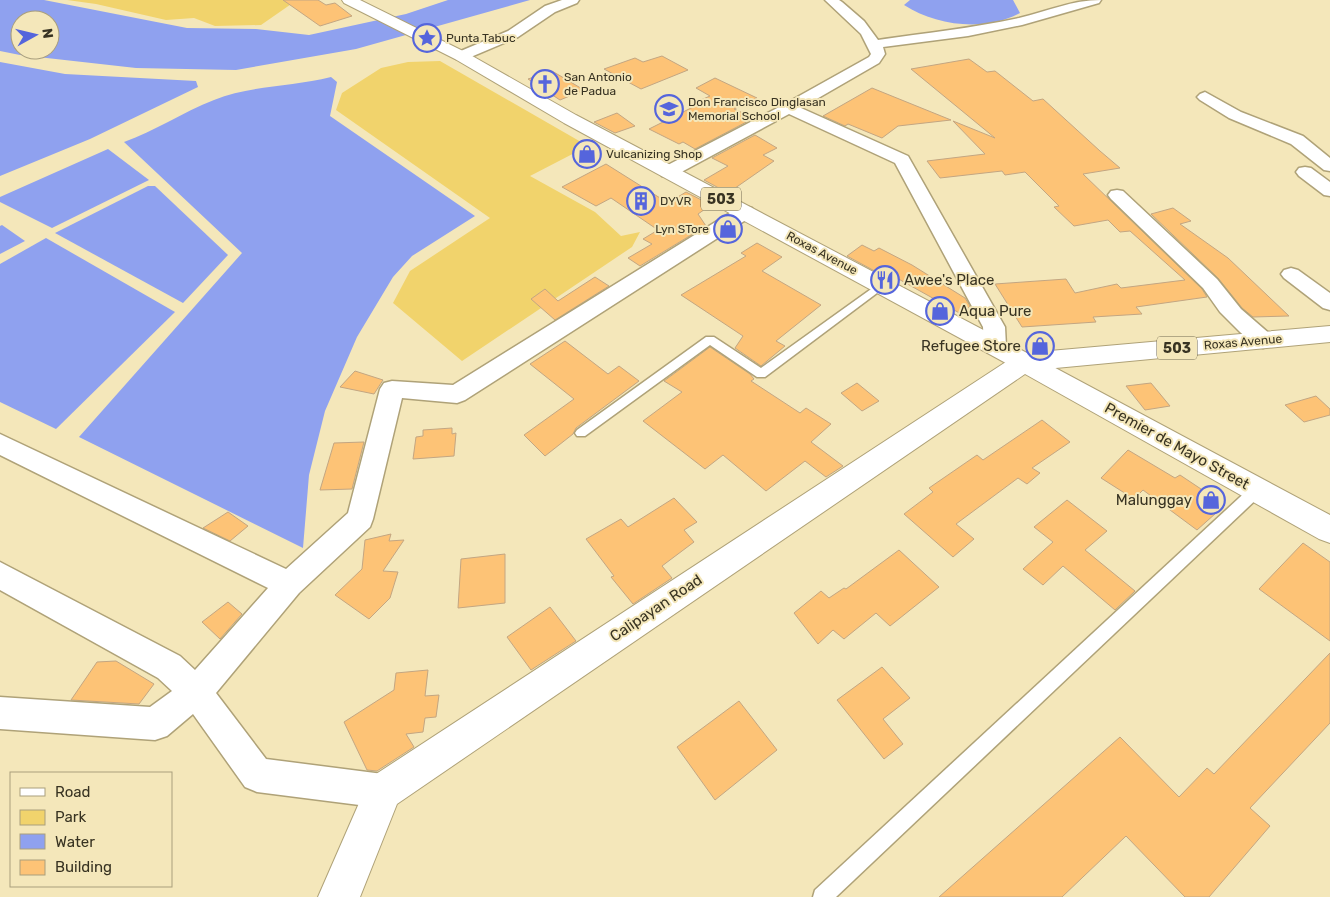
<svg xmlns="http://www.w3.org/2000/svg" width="1330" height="897" viewBox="0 0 1330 897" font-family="Rubik,sans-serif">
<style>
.green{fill:#f1d36c}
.water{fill:#8fa1ef;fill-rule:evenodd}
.building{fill:#fdc376;stroke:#c3a682}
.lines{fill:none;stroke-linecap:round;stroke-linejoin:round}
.service-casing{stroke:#afa278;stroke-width:3}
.minor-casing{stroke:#afa278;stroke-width:3}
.secondary-casing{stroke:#afa278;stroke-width:2}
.primary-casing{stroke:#afa278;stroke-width:2}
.service{fill:#fff;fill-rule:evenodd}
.minor{fill:#fff;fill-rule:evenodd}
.secondary{fill:#fff;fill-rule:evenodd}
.primary{fill:#fff;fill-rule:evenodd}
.labels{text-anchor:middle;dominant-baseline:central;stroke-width:4;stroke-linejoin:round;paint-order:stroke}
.far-poi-label{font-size:12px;fill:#383322;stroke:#f4e7ba;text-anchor:start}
.far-street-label{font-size:12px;fill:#383322;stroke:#f4e7ba}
.shield{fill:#f4e7ba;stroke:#706950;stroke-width:1}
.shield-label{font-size:14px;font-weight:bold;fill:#383322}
.poi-label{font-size:15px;fill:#383322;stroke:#f4e7ba;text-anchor:start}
.street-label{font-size:15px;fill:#383322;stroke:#f4e7ba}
</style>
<rect width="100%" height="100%" fill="#f4e7ba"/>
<!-- green -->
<g class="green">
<polygon points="67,0 297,0 261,25 215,26 194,18 166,20 96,4"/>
<polygon points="440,61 588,146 530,176 595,212 621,236 640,232 632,247 462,361 393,303 410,271 490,218 336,110 342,93 381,68 408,62"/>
</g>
<!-- water -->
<g class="water">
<path d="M0,0h44l143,28 69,1 53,6 97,-21 42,-14h82l-174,49 -120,21 -100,-2 -116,-13 -20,-4zM20,20h30v30h-30z"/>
<path d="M910,0h103l7,13c-34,19 -84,13 -116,-8z"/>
<polygon points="0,62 65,74 196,81 198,87 90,139 0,176"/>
<path d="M331,77l6,5 -7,34 145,100 -63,40 -19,21 -36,60 -32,74 -16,64 -6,73 -224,-111 163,-184 -118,-111c31,-11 59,-30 90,-42 37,-15 78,-13 117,-23z"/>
<polygon points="108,149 149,180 52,228 0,202 0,197"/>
<polygon points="148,186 155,186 228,255 183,303 55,233"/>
<polygon points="2,225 25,241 0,254 0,226"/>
<polygon points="46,238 175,312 56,429 0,402 0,264"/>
</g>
<!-- building -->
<g class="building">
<polygon points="283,0 318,0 326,5 335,3 352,16 320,26"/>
<polygon points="662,56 688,70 641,89 604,69 635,58 643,62"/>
<polygon points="969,59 987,72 995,71 1033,101 1043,99 1100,151 1120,168 1083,174 1202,289 1207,297 1136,307 1142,314 1093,317 1096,322 1022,327 995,284 1066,279 1075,293 1117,284 1121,288 1185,280 1130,231 1120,232 1108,220 1074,226 1054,207 1059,206 1025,172 1005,175 1002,171 940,178 927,161 985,154 953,121 995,138 911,69"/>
<polygon points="552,71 584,90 560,100 528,79"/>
<polygon points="715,78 757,98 734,109 754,118 695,149 683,142 679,144 649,129 697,105 694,103 710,96 696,88"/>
<polygon points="872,88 951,120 898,126 882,138 848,124 845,126 823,116"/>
<polygon points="617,113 635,126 615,133 594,122"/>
<polygon points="755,135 777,148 763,155 774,161 728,193 704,180 728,166 712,158"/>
<polygon points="606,164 668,203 686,192 711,205 698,214 706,226 640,266 628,258 652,244 643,239 658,230 611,198 596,206 562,187"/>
<polygon points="1173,208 1191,221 1180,224 1228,258 1289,316 1253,317 1242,308 1218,278 1151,214"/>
<polygon points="757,243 782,257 762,271 821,305 776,341 785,346 761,366 735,348 743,336 681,295 746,256 741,253"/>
<polygon points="862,245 874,251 879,248 912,265 965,298 970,306 963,315 886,272 882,275 847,256"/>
<polygon points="595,277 609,286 555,320 531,299 545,289 558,301"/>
<polygon points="565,341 608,374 619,366 639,381 576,428 573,434 545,456 524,435 574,399 530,364"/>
<polygon points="710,347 750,374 754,379 751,381 800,413 806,408 831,424 811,442 843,466 826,477 805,461 766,491 723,455 705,469 643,421 682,392 664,381"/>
<polygon points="355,371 383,380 374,394 340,387"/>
<polygon points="857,383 879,401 862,411 841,393"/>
<polygon points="1151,383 1170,406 1145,410 1126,386"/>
<polygon points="1316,396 1330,409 1330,415 1304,422 1285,405"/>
<polygon points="1042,420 1070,442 1032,468 1040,473 1027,484 1018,478 956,524 974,539 953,557 904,514 933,492 929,488 977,455 983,460"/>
<polygon points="452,428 452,434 456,433 454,456 413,459 416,437 423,436 423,430"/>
<polygon points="364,442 352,489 320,490 334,443"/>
<polygon points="1128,450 1175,478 1180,475 1225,505 1197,530 1143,490 1134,499 1101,478"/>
<polygon points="674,498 697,522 684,530 694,542 662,566 672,578 633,604 611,577 614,576 586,539 621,519 628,527"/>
<polygon points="1067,500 1107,531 1085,550 1135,591 1115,610 1063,566 1043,585 1023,569 1053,542 1034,527"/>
<polygon points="228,512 248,526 230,541 203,528"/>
<polygon points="391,534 389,541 404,540 383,571 398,572 390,598 369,619 335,595 362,569 365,540"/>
<polygon points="1303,543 1330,562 1330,641 1259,589"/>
<polygon points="899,550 939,587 890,626 876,613 844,639 833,630 818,644 794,613 821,591 829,598 844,588 846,589"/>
<polygon points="505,554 505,603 458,608 461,559"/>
<polygon points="228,602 242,614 220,639 202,622"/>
<polygon points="550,607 576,641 531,670 507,637"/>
<polygon points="1330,653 1330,723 1250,808 1270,826 1209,897 1185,897 1126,836 1062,897 939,897 1120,737 1179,797 1207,768 1214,774"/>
<polygon points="116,661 154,684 139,704 71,700 97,662"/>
<polygon points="882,667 910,698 883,719 903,744 884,759 837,700"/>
<polygon points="428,670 425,696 439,695 436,717 425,718 423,732 406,734 414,747 377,771 367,770 344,722 394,690 396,673"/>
<polygon points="739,701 777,750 715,800 677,747"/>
</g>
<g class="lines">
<defs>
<g id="service">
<polygon points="881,282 886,285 885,287 765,377 757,377 710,345 585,436 577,436 575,433 577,430 706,337 714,337 761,368"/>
<polygon points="1257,485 1262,486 1264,490 1262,494 836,897 813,897 815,890 1252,486"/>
</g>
<g id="minor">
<polygon points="562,0 579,0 577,3 555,12 518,37 466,59 456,59 454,56 456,53 508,31 545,6"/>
<path d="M825,0h14l3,2 22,19 14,19c47,-7 95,-12 141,-22 29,-7 53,-18 82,-18l-2,3 -77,22 -54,11 -85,11 2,7 -6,9 -78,45 107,48 97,171 1,20 -3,5 -8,3 -8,-3 -3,-5 -1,-20 -88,-164 -106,-49 -115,62 -6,1 -6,-1 -3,-4 3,-4 121,-63 86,-48 2,-3 -10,-20z"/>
<polygon points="1205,92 1241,112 1303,136 1330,158 1330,171 1324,170 1291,144 1229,118 1200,100 1197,97 1200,94"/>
<polygon points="1305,167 1311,168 1330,182 1330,196 1324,195 1299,176 1296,172 1299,168"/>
<polygon points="1117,190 1123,191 1217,279 1241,309 1271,335 1274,340 1271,345 1263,348 1255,345 1240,332 1220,312 1203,288 1111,199 1108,195 1111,191"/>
<polygon points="745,206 752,208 754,212 752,216 465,400 457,403 402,398 373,519 370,527 299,593 216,693 266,759 383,774 395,779 400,791 395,803 383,808 257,792 245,787 193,714 167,736 155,740 0,729 0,697 150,707 172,691 158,678 0,590 0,562 180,656 195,670 268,588 0,455 0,434 286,569 348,513 380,389 384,383 392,381 453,385 738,208"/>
<polygon points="1291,268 1298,270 1330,293 1330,310 1323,308 1284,278 1281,274 1284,270"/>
</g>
<polygon id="secondary" points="1024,353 1033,356 1330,515 1330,543 1319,539 1025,374 397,804 360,897 318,897 370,778 1015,356"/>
<polygon id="primary" points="342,0 360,0 467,53 576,115 1027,353 1330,326 1330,342 1024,371 1015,368 564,123 455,59 344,3"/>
</defs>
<!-- service casing -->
<use href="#service" class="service-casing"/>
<!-- minor casing -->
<use href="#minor" class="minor-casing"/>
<!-- secondary casing -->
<use href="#secondary" class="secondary-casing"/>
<!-- primary casing -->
<use href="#primary" class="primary-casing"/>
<!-- service -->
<use href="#service" class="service"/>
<!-- minor -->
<use href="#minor" class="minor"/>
<!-- secondary -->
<use href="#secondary" class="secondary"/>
<!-- primary -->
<use href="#primary" class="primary"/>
</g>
<!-- icons -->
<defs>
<symbol id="sight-ring" viewBox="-11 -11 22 22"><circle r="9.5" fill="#f4e7ba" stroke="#5565dc" stroke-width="1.5"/><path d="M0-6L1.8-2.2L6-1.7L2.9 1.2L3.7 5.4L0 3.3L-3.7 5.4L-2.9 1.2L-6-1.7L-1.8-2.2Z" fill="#5565dc"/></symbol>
<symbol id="church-ring" viewBox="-11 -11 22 22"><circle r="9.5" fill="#f4e7ba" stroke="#5565dc" stroke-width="1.5"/><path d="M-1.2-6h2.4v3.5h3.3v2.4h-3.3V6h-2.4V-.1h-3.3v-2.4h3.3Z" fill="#5565dc"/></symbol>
<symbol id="school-ring" viewBox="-11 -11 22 22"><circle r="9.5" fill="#f4e7ba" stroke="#5565dc" stroke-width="1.5"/><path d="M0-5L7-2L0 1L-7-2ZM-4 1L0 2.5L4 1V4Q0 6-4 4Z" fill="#5565dc"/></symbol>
<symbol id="shop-ring" viewBox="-11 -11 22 22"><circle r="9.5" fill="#f4e7ba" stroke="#5565dc" stroke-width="1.5"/><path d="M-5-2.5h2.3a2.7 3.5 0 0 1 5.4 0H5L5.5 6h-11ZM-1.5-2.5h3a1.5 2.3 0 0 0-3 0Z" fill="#5565dc"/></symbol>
<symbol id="building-ring" viewBox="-11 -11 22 22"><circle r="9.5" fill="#f4e7ba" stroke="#5565dc" stroke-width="1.5"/><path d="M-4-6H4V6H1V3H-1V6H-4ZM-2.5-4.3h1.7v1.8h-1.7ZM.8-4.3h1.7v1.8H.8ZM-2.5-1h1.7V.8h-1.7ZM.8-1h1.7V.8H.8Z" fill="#5565dc"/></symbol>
<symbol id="restaurant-ring" viewBox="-11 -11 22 22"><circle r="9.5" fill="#f4e7ba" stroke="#5565dc" stroke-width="1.5"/><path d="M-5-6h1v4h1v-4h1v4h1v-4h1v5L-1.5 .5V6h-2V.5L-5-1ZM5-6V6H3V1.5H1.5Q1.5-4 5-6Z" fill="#5565dc"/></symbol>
</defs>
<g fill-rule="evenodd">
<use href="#sight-ring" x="411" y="22" width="32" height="32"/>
<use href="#church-ring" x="529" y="68" width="32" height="32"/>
<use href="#school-ring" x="653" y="93" width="32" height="32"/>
<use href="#shop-ring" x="571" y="138" width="32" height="32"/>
<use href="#building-ring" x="625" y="185" width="32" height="32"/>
<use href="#shop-ring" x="712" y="213" width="32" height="32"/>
<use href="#restaurant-ring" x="869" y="264" width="32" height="32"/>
<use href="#shop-ring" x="924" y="295" width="32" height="32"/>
<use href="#shop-ring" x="1024" y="330" width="32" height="32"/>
<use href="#shop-ring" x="1195" y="484" width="32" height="32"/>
</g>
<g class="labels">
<!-- far-poi labels -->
<g class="far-poi-label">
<text x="446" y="38">Punta Tabuc</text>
<text x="564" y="77">San Antonio<tspan x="564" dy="14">de Padua</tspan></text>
<text x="688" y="102">Don Francisco Dinglasan<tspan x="688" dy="14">Memorial School</tspan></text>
<text x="606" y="154">Vulcanizing Shop</text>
<text x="660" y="201">DYVR</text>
<text x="709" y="229" text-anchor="end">Lyn STore</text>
</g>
<!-- far-street labels -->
<g class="far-street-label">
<text transform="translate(822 253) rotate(28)">Roxas Avenue</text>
<text transform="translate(1243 342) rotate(-5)">Roxas Avenue</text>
</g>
<!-- shield labels -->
<g class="shield">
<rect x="701" y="187.5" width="40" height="23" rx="4"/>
<rect x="1157" y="336.5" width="40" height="23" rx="4"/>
</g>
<g class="shield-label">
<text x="721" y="199">503</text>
<text x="1177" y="348">503</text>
</g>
<!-- poi labels -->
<g class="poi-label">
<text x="904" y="280">Awee's Place</text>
<text x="959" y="311">Aqua Pure</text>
<text x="1021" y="346" text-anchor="end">Refugee Store</text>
<text x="1192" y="500" text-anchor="end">Malunggay</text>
</g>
<!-- street labels -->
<g class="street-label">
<text transform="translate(1177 446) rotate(29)">Premier de Mayo Street</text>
<text transform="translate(656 608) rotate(-34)">Calipayan Road</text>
</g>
</g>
<!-- legend -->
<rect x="10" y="772" width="162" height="115" fill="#f4e7ba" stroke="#a99f7d"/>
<rect x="20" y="788" width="25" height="8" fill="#ffffff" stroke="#a99f7d"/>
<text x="55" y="797" font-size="15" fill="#383322">Road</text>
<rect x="20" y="810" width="25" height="15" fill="#f1d36c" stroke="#a99f7d"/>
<text x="55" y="822" font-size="15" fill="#383322">Park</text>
<rect x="20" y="834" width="25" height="15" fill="#8fa1ef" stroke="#a99f7d"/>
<text x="55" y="847" font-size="15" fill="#383322">Water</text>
<rect x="20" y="860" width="25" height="15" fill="#fdc376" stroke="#a99f7d"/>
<text x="55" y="872" font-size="15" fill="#383322">Building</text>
<!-- north arrow -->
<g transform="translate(35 35) rotate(82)"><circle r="24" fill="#f4e7ba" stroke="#a99f7d"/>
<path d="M0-4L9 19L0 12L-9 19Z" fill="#5565dc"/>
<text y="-8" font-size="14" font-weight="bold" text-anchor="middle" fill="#383322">N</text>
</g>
</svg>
